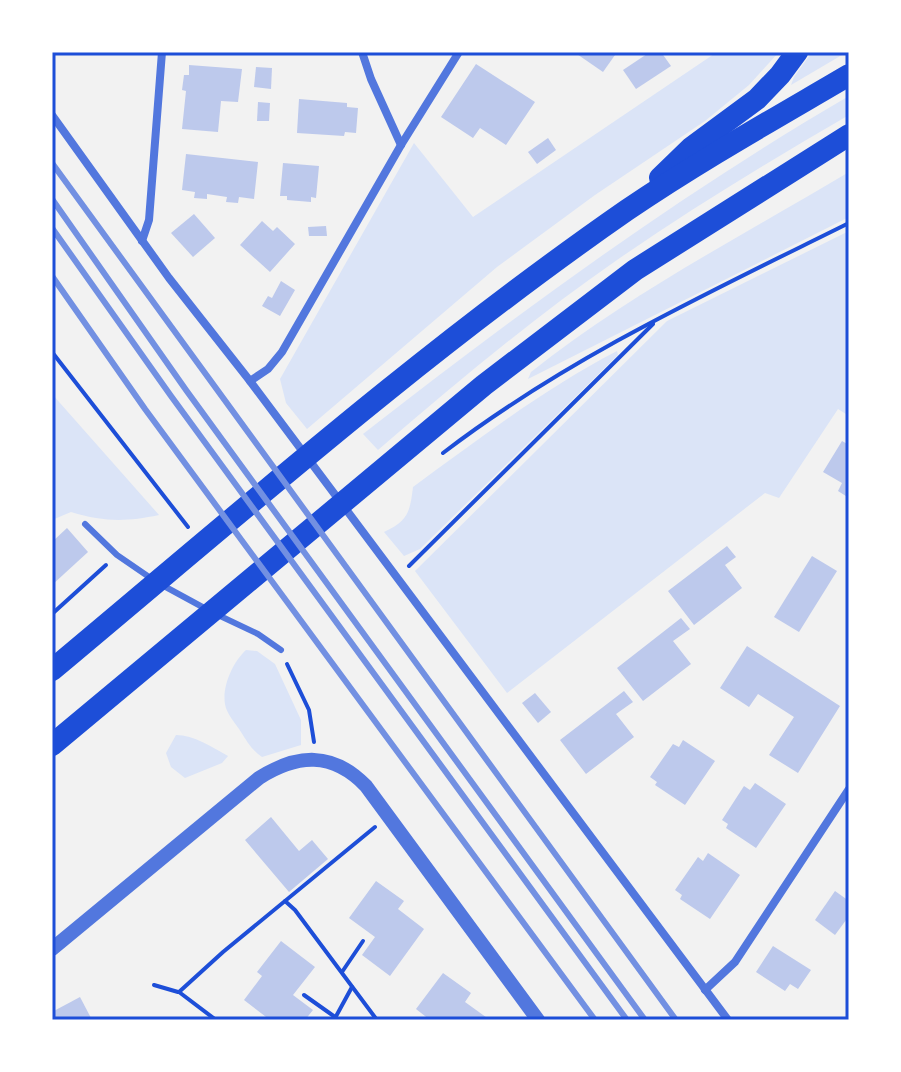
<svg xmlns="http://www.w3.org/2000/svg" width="901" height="1072" viewBox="0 0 901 1072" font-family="'DM Sans',sans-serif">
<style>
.green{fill:#dbe4f7}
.building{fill:#bdc9ec}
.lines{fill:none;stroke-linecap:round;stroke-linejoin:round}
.path{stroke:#1d4ed8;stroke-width:4}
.service{stroke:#5277de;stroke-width:6}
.minor{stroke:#5277de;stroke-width:8}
.tertiary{stroke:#5277de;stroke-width:14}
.trunk{stroke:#1d4ed8;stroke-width:22}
.rail{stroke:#7290e2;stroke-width:6}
.neatline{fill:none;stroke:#1d4ed8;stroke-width:3}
</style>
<rect width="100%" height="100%" fill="#f2f2f2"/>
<!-- green -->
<g class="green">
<polygon points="717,52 779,52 749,85 705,121 595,195 497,267 307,429 286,403 280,379 414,143 473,217"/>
<polygon points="812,52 847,52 791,85 794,77"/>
<path d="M849,96v19c-79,46 -157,93 -232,145 -84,58 -162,124 -239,190l-15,-16c158,-123 313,-237 486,-338z"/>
<path d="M849,172v45l-321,162 3,-7c98,-78 211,-136 318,-200z"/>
<polygon points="849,231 849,416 838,409 779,498 765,493 507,693 415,571 667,321"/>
<path d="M617,351l1,4 -198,194 -16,7 -20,-24c24,-11 26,-20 29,-45 67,-49 131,-98 204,-136z"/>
<path d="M52,394l107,121c-33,7 -55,7 -88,-3l-19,8z"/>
<path d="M246,650l11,1 18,13 26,56v25l-39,12c-10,-7 -15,-15 -21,-25 -5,-8 -15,-19 -16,-28 -3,-18 8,-42 21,-54z"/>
<path d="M176,735c18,0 36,12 52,21l-6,7 -37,15 -14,-11 -5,-14z"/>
</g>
<!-- building -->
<g class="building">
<polygon points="574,52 612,52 615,55 603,72"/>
<polygon points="650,52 661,52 671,66 636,89 623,70"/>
<polygon points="476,64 535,102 506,145 480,128 473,138 441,117"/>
<polygon points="189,65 242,69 238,102 221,101 218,132 182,129 186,91 182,90 184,75 189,75"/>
<polygon points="256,67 272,68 271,89 254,87"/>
<polygon points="299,99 347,103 347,107 358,108 356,133 345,132 344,136 297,133"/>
<polygon points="258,102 270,103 269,121 257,121"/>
<polygon points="548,138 556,150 537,164 528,152"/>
<polygon points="186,154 258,162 254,199 239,197 238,203 226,202 227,197 207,194 207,199 194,198 195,192 182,190"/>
<polygon points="283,163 319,166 316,198 311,197 311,202 287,200 287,196 280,196"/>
<polygon points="194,214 215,238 193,257 171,233"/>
<polygon points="262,221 273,231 277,227 295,244 270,272 240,245"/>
<polygon points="326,226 327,236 309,236 308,227"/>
<polygon points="281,281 295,290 280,316 262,306 268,296 272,298"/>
<polygon points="842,441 849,445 849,498 838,491 842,483 823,472"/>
<polygon points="67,528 88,552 52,585 52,542"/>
<polygon points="727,546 736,557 725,565 742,588 694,625 668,591"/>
<polygon points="812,556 837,571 799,632 774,617"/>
<polygon points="681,618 690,629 673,641 691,664 643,701 617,668"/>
<polygon points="747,646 840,706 798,773 769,755 794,717 758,694 749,707 720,688"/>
<polygon points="624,691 633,702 616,714 634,737 586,774 560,740"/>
<polygon points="535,693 551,712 538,723 522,703"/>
<polygon points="683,740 715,761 685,805 655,785 657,782 650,777 673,744 679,747"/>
<polygon points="755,783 786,804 756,848 726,828 728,824 722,820 744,786 750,790"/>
<polygon points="271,817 299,851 312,840 328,859 289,892 245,840"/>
<polygon points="708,853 740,875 710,919 680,899 682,895 675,890 698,857 703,861"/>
<polygon points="376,881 404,901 398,909 424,929 390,976 362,955 375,937 349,918"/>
<polygon points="835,891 849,901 849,916 835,935 815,920"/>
<polygon points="281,941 315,967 293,995 313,1010 305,1020 270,1020 244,1000 262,976 257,972"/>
<polygon points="773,946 811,970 798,989 790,984 785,991 756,972"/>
<polygon points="443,973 471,993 465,1002 490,1020 430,1020 416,1009"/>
<polygon points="80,997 91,1018 52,1020 52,1012"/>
</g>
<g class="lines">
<!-- path -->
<g class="path">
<polyline points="52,352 188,527"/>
<path d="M443,453c124,-95 267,-161 406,-230"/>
<polyline points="409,566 653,324"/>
<polyline points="52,614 106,565"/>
<polyline points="287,664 309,710 314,742"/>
<polyline points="285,901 295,910 377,1020"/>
<polyline points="342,972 363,941"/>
<polyline points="154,985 178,992"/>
<polyline points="304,995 335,1017"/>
<polyline points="216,1020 179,992 223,952 375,827"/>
<polyline points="334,1020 352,987"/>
</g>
<!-- service -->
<g class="service">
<polyline points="85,524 117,555 152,579"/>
<polyline points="162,585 208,610"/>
<polyline points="218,615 258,634 281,650"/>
</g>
<!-- minor -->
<g class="minor">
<polyline points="362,52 371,79 401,145"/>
<polyline points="52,115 169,278 250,381 728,1020"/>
<polyline points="142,241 149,220 162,52"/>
<polyline points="250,381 268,369 282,352 401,145 459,52"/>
<polyline points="705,990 735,962 849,789"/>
</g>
<!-- tertiary -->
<path class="tertiary" d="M52,949l207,-171c38,-24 73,-27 107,8l172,234"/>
<!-- trunk -->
<g class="trunk">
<polyline points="660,178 692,147 757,99 780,75 797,52"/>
<path d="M52,670c188,-157 373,-320 575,-460 72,-49 147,-91 222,-135"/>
<polyline points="52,745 484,385 635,270 849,135"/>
</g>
<!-- rail -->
<g class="rail">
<polyline points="52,163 676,1020"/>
<polyline points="52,199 186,390 645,1020"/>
<polyline points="52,228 171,396 627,1020"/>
<polyline points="52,276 145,409 595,1020"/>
</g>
</g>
<!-- border -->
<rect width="901" height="1072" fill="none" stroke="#ffffff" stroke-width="108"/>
<rect x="54" y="54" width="793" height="964" class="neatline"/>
</svg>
